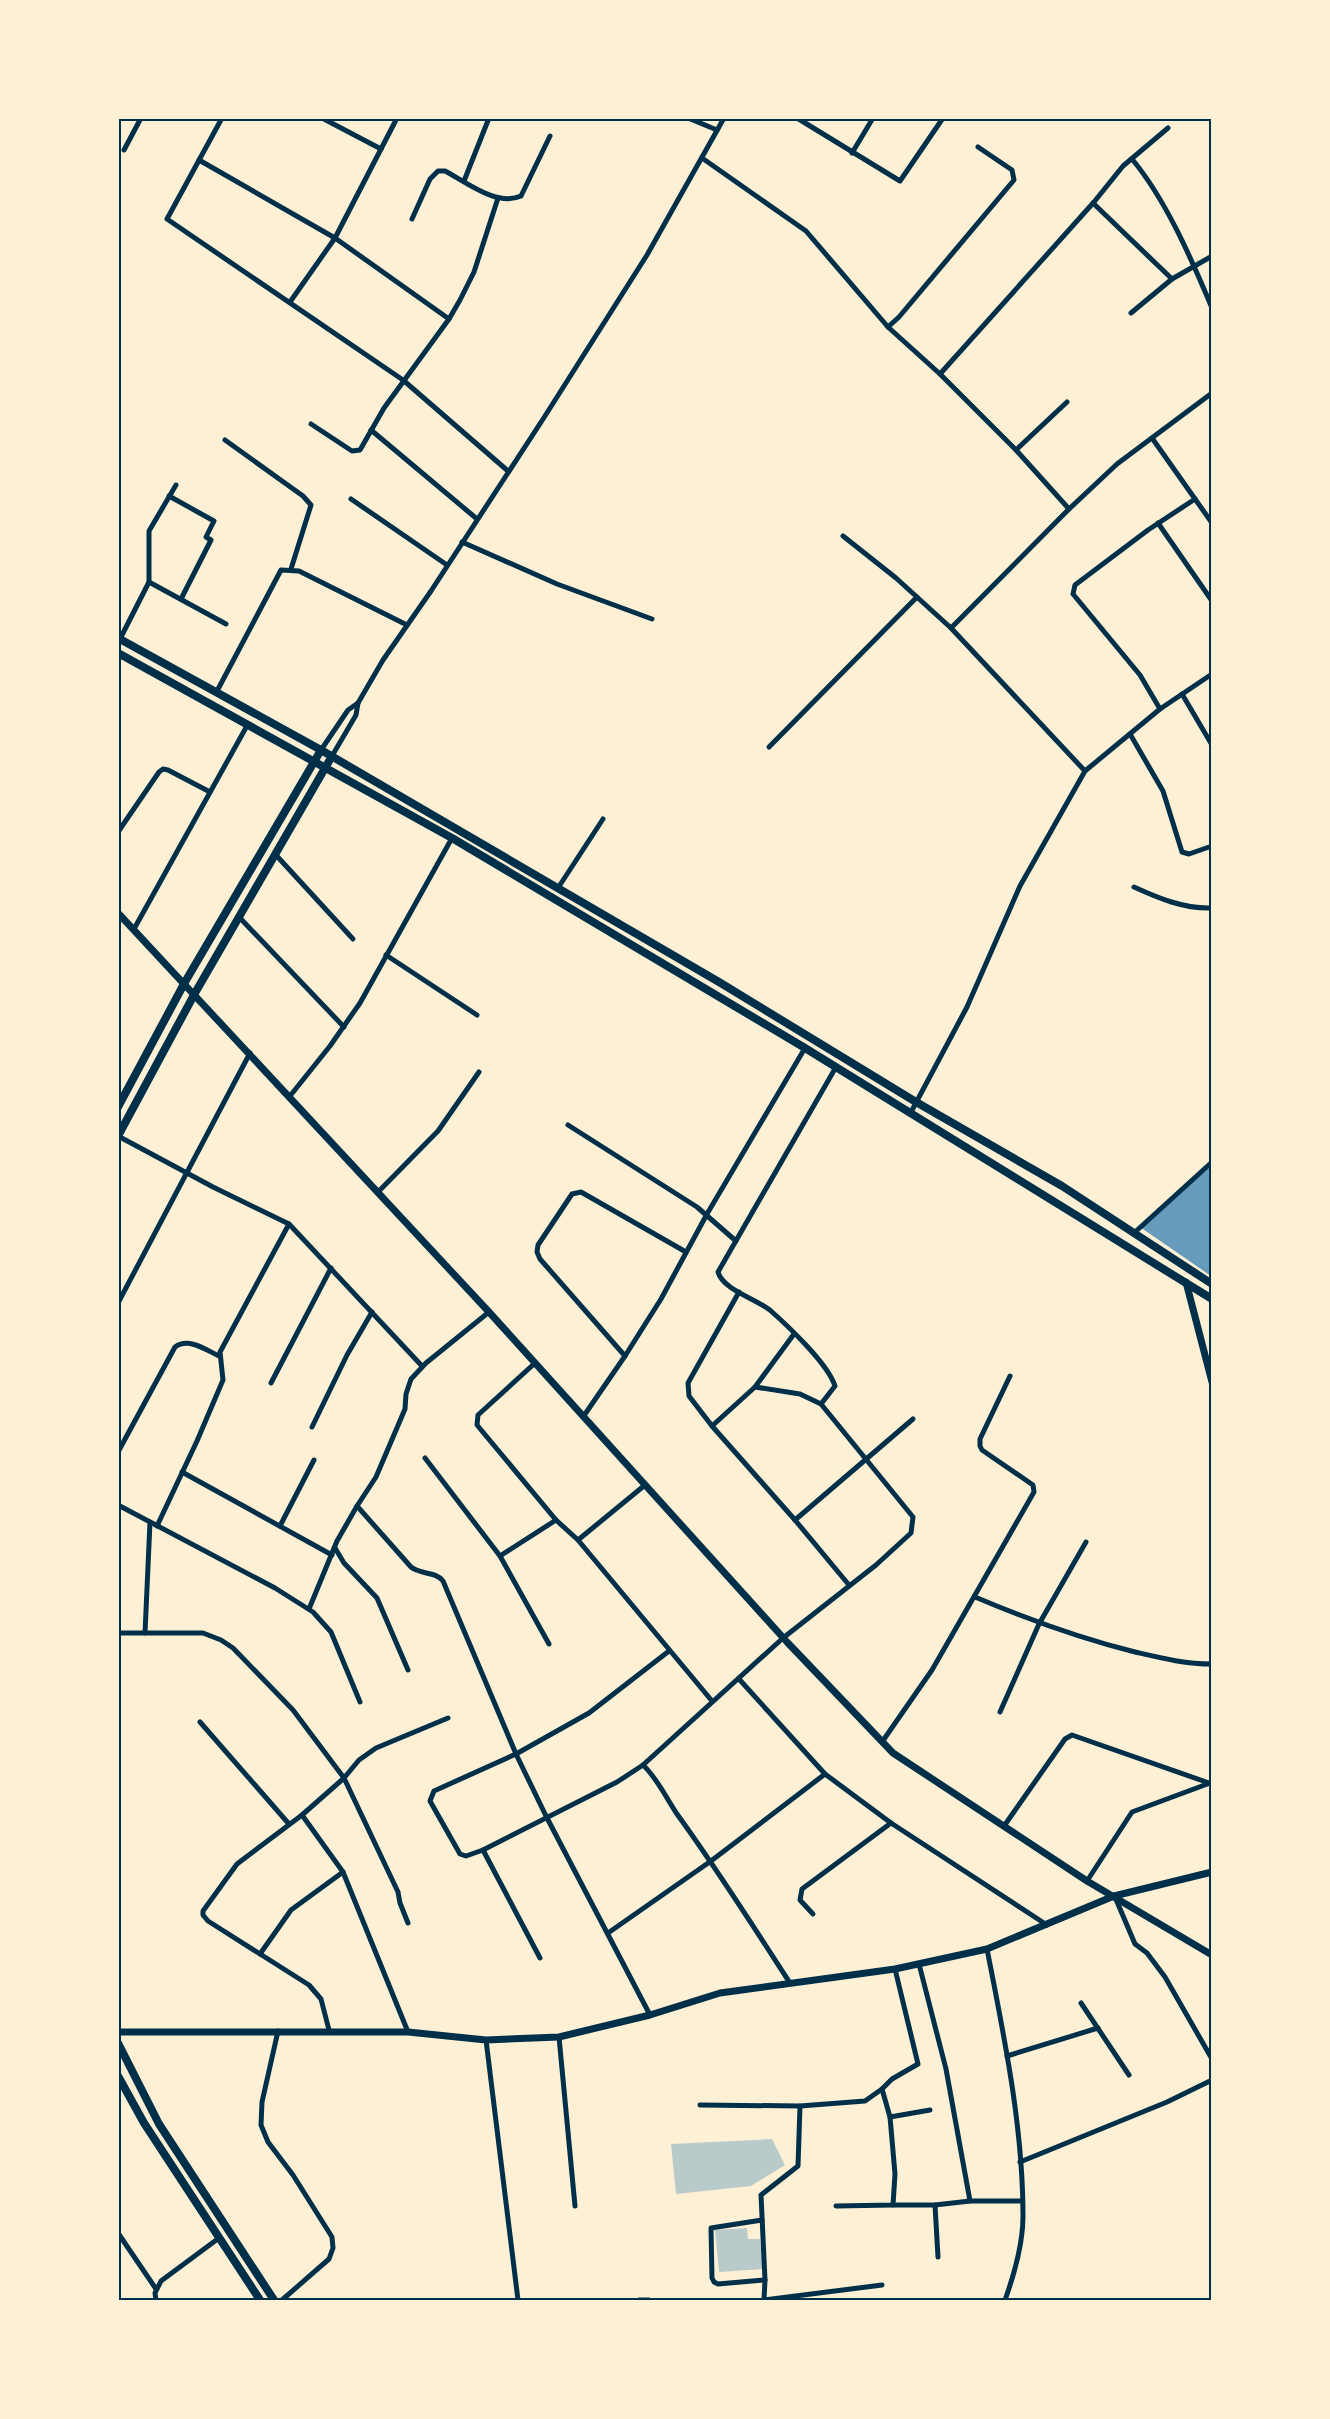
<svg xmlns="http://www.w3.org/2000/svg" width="1330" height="2419" viewBox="0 0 1330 2419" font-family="Commissioner,sans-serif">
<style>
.green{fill:#b9caca}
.water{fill:#669bbc}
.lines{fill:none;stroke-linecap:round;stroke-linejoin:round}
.minor{stroke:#003049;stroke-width:5}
.tertiary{stroke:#003049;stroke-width:7}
.secondary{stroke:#003049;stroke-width:8}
.trunk{stroke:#003049;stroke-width:8}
.neatline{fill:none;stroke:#003049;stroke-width:2}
</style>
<rect width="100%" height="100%" fill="#fdf0d5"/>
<!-- green -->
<g class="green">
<polygon points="772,2139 785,2165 751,2186 676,2194 671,2144"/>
<polygon points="747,2228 748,2239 760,2239 763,2269 719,2272 715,2230"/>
</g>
<!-- water -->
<polygon class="water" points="1211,1166 1211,1276 1140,1227"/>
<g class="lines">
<!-- minor -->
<g class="minor">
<polyline points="222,118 167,219 403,380 508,471"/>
<polyline points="322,118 381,149"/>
<polyline points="688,118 717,130"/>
<polyline points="797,118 900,181 943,118"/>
<polyline points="124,150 141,118"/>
<polyline points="852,153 873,118"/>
<polyline points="702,158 806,231 888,327 940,374 1016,450 1069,509"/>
<path d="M1132,159c34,41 59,99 80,149"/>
<polyline points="199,160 335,238 449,319"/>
<polyline points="464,181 489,118"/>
<polyline points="1093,203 1172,279"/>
<path d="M412,219l18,-40 8,-8h7c21,11 52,36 76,25l29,-60"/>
<polyline points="290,302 335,238 397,118"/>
<polyline points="1131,313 1172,279 1212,256"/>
<polyline points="888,327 899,317 1014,180 1012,170 978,147"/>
<polyline points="940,374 1094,202 1123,166 1168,128"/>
<polyline points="311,424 352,451 360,450 384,408 449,319 460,300 474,272 498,198"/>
<polyline points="371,430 477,519"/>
<polyline points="1152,438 1212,523"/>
<polyline points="225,440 303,496 311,505 291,569"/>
<polyline points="1016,450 1067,402"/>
<polyline points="169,496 214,521 206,537 211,540 181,599"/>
<polyline points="351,499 447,565"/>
<polyline points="1158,523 1212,601"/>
<polyline points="843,536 896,578 951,628 1085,771"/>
<polyline points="462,542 557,584 652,619"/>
<polyline points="149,582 226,624"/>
<polyline points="951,628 1069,509 1117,464 1212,393"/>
<polyline points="120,639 149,582 149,531 176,485"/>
<polyline points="216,693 281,570 299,571 407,625"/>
<polyline points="1182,694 1212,745"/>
<polyline points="1160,709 1140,675 1073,594 1075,585 1148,530 1195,499"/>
<polyline points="1130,734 1163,791 1182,852 1189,854 1212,846"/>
<polyline points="769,747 917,597"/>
<polyline points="321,750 348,710 358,703 383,660 431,591 545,416 647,255 724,118"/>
<polyline points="332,756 356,715 358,703"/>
<polyline points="118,832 159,772 163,769 168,770 210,792"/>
<polyline points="275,854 353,939"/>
<path d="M1134,887c24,11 50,22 78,21"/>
<polyline points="558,888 603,819"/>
<polyline points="239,917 344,1027"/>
<polyline points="134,929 248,724"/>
<polyline points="386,955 477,1015"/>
<polyline points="290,1096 330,1046 360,1003 452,838"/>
<polyline points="910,1114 967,1007 1020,886 1085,771 1160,709 1212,674"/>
<polyline points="568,1125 697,1207 736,1241"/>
<polyline points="118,1136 213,1187 289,1224 422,1366"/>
<polyline points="378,1192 438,1131 479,1072"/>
<polyline points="1134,1233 1212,1162"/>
<polyline points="739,1292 688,1383 689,1396 712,1426 795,1520 849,1585"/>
<polyline points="118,1303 250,1053"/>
<polyline points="625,1356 540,1259 537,1252 538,1245 572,1194 581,1192 686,1252"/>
<polyline points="535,1363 478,1415 477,1425 556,1520 578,1540 712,1701"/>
<polyline points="271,1383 331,1268"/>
<path d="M821,1404l14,-18c-7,-22 -46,-59 -64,-75 -14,-12 -48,-21 -53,-39l118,-205"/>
<polyline points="583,1417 625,1356 661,1299 707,1214 805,1048"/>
<polyline points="712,1426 755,1387 794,1334"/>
<polyline points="312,1427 347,1355 372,1312"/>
<path d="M118,1452l57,-105c14,-10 31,3 44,9"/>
<polyline points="425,1458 500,1556 549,1644"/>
<polyline points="182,1472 332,1555"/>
<polyline points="118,1505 275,1588 313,1612 331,1632 360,1702"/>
<path d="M357,1506l54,61c10,8 24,4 32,14l73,173 30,62 104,199"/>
<polyline points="795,1520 913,1419"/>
<polyline points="157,1526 197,1441 223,1380 220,1352 289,1224"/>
<polyline points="280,1526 314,1460"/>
<polyline points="578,1540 645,1485"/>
<polyline points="335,1548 344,1563 377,1598 408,1670"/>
<polyline points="500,1556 556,1520"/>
<path d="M975,1597c52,22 104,41 160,55 26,6 50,12 77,12"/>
<polyline points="309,1609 337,1541 357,1506 376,1477 405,1409 406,1394 411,1379 426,1363 489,1312"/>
<polyline points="118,1633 203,1633 221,1640 233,1648 293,1710 344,1778 398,1892 400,1903 408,1923"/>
<polyline points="145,1633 150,1522"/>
<polyline points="669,1651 589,1713 516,1754 434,1791 430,1801 460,1854 466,1856 483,1850 617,1782 643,1765 783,1638 876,1565 911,1533 913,1517 821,1404 800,1394 755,1387"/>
<polyline points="739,1679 825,1774 891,1823 1047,1925"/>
<polyline points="1000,1712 1039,1624 1086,1542"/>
<polyline points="200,1722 289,1824"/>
<polyline points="882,1742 932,1670 1034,1492 1033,1485 982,1450 980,1446 980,1439 1010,1376"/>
<path d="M643,1765c15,14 23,33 34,49 40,55 76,112 113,169"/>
<polyline points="302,1815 343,1872 408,2032"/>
<polyline points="1004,1826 1065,1739 1072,1735 1209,1783"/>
<polyline points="483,1850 540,1958"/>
<polyline points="1087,1881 1132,1812 1210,1783"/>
<polyline points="1115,1897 1135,1944 1147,1953 1165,1977 1212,2059"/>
<polyline points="813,1914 800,1900 802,1889 891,1823"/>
<polyline points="608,1933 711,1861 825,1774"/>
<path d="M987,1949c17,87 36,177 36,267 0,28 -9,59 -18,84"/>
<polyline points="260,1954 291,1910 343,1872"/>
<polyline points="919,1964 946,2069 970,2201"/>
<polyline points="895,1969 918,2064 892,2079 882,2089 890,2117 930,2110"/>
<polyline points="1081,2003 1129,2075"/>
<polyline points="329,2030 321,1999 309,1985 208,1921 203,1915 203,1911 237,1864 302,1815 344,1778 359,1760 376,1748 448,1718"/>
<polyline points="278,2031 262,2102 261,2125 268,2142 293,2175 332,2237 333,2248 329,2259 282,2300"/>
<polyline points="559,2037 575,2206"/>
<polyline points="486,2040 518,2300"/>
<polyline points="1007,2056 1098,2028"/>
<polyline points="700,2105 800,2106 865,2101 882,2089"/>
<polyline points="1020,2162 1167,2102 1212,2080"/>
<polyline points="893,2205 935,2205 970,2201 1022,2201"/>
<polyline points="935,2205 938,2257"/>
<polyline points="836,2206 893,2205 895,2174 890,2117"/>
<polyline points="762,2220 711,2228 712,2278 714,2282 718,2284 765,2280"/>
<polyline points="118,2233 156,2289"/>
<polyline points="156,2300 155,2293 161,2281 219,2238"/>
<polyline points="639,2300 649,2300"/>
<polyline points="764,2300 765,2280 761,2195 798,2166 800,2106"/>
<polyline points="764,2300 882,2285"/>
</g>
<!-- tertiary -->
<g class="tertiary">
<polyline points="118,913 489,1312 787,1642 893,1753 1087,1881 1212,1955"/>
<polyline points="1186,1282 1212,1382"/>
<polyline points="118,2032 408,2032 486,2040 559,2037 650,2015 720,1993 895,1969 987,1949 1114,1896 1212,1872"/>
</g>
<!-- secondary -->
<g class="secondary">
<polyline points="118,1107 185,982 321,750"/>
<polyline points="118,1136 195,993 332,756"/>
<polyline points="118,2043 159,2124 274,2300"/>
<polyline points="118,2076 144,2123 260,2300"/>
</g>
<!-- trunk -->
<g class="trunk">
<polyline points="118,638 321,750 719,982 916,1102 1062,1186 1212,1284"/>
<polyline points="118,653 452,838 805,1048 1212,1299"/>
</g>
</g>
<!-- border -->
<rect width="1330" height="2419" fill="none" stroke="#fdf0d5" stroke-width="240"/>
<rect x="120" y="120" width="1090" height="2179" class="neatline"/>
</svg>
